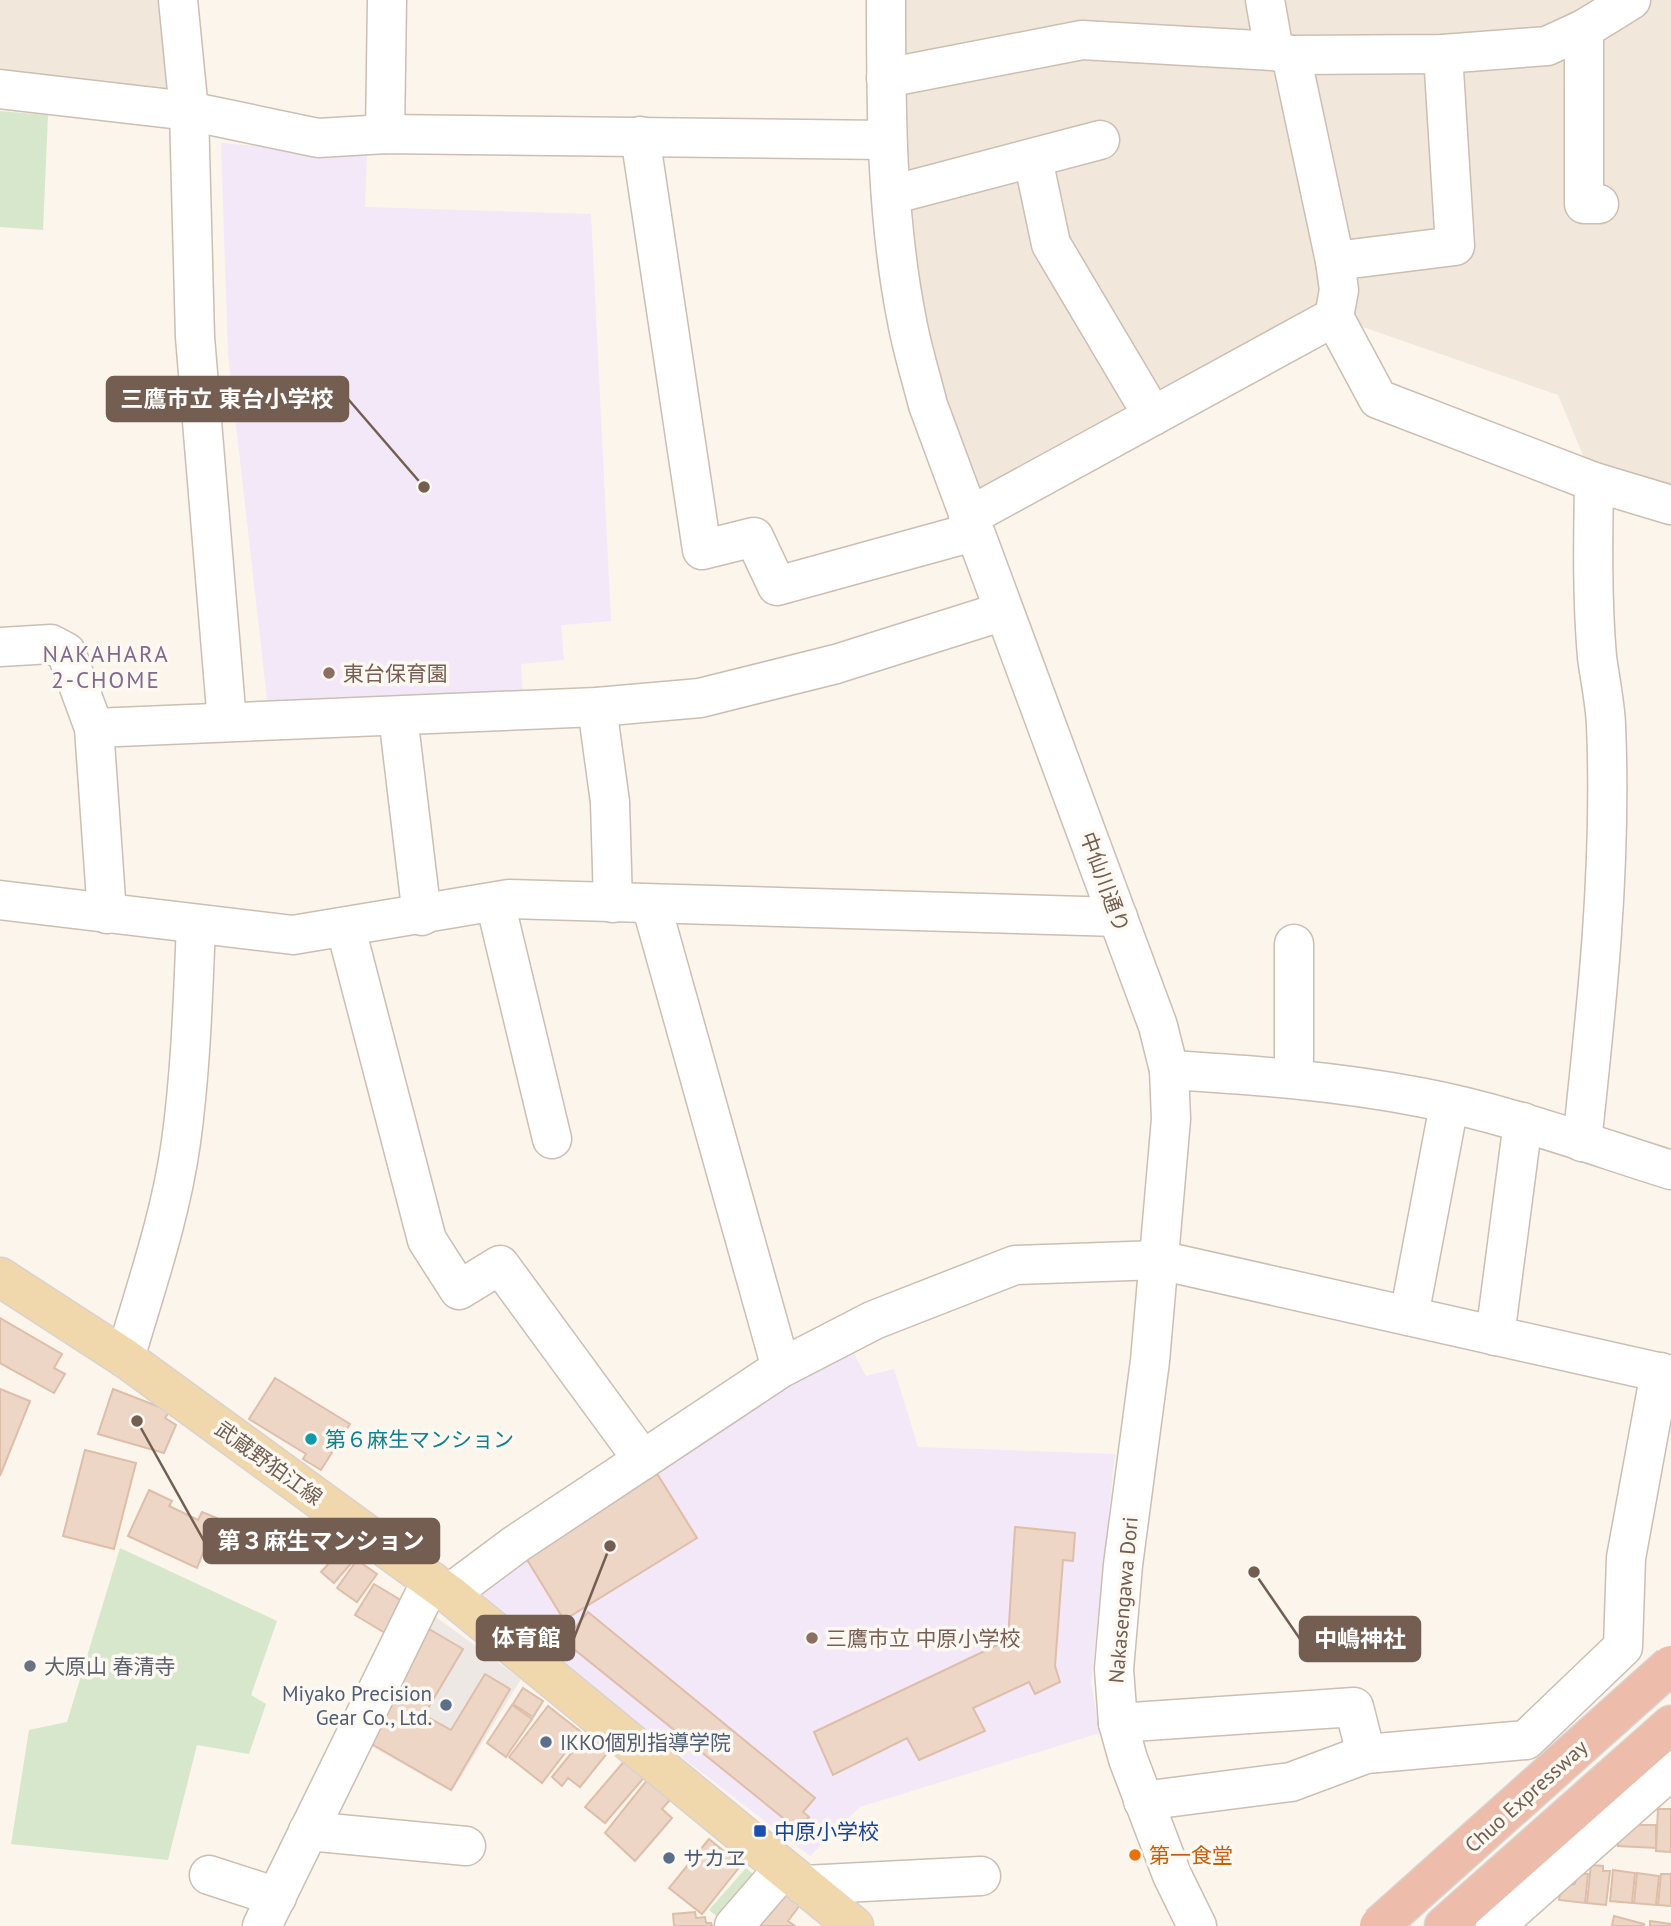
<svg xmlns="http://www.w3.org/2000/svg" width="1671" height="1926" viewBox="0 0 1671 1926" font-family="'PT Sans','Noto Sans JP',sans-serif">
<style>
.residential{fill:#f2e7db}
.industrial{fill:#ede8e4}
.education{fill:#f2e8f7}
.green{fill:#d6e7cb}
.building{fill:#edd6c6;stroke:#debda9;stroke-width:2}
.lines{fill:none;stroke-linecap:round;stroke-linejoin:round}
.minor-casing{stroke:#ccbeb2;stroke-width:41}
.major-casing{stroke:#d8d2ce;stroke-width:41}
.highway-casing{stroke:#d8d2ce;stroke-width:41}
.minor{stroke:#fff;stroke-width:38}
.major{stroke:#f1d8ac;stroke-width:38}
.highway{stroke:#edbcaa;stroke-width:38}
.highway-bridge-casing{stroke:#d8d2ce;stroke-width:41;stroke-linecap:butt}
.highway-bridge{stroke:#edbcaa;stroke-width:38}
.education-dot{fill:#8d6e63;stroke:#fdf9f2;stroke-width:2.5}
.culture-dot{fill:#0f9aa8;stroke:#fdf9f2;stroke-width:2.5}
.worship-dot{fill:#6b7280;stroke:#fdf9f2;stroke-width:2.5}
.service-dot{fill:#5c6f8a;stroke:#fdf9f2;stroke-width:2.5}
.transit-dot{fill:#1a4fb4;stroke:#fdf9f2;stroke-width:2.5}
.food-dot{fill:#e8710a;stroke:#fdf9f2;stroke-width:2.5}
.labels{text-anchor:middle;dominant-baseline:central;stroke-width:7;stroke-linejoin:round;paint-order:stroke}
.education-label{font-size:21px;fill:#785e54;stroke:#fdf9f2;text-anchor:start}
.street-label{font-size:21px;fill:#735e51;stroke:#fdf9f2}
.culture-label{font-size:21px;fill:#0d838f;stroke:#fdf9f2;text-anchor:start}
.worship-label{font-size:21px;fill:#5b616d;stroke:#fdf9f2;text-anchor:start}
.service-label{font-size:21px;fill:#4e5e75;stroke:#fdf9f2;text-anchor:start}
.transit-label{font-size:21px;fill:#164399;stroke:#fdf9f2;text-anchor:start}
.food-label{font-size:21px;fill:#c56008;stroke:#fdf9f2;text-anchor:start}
.neighbourhood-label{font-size:23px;letter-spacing:2px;fill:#82698e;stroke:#fdf9f2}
.leader{fill:none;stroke:#735e51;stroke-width:2.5}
.callout-dot{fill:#735e51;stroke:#fdf9f2;stroke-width:2.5}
.callout{fill:#735e51;stroke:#735e51;stroke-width:2.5}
.callout-label{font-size:23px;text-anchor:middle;font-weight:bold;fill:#fff}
</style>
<rect width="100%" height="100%" fill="#fbf5ec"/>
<!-- residential -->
<g class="residential">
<polygon points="0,0 177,0 190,105 0,81"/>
<polygon points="886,0 1671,0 1671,505 1594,482 1558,395 1334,317 968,517 928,405"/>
</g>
<!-- industrial -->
<polygon class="industrial" points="429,1612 521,1679 452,1792 360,1740"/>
<!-- education -->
<g class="education">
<polygon points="221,143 367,155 365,207 591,214 611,621 561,625 564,660 521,664 523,695 268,708 228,354"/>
<polygon points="853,1352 866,1376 894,1369 918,1447 1115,1454 1091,1683 1100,1733 860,1807 810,1856 468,1592 755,1404"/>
</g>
<!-- green -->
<g class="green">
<polygon points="0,111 48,115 43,230 0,227"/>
<polygon points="120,1548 277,1621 251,1695 266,1704 249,1754 197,1745 168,1860 11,1844 29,1730 67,1722"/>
<polygon points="746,1868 759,1879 722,1921 709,1910"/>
</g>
<!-- building -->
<g class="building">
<polygon points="0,1318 62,1354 54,1368 65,1374 54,1393 0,1363"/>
<polygon points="275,1378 350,1424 321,1470 303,1459 306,1454 249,1419"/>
<polygon points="0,1389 30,1401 0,1476"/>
<polygon points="113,1389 170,1411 165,1418 176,1425 164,1453 98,1434"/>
<polygon points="85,1450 136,1463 114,1549 63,1536"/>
<polygon points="656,1472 697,1538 564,1620 523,1553"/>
<polygon points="149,1490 172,1501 169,1506 198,1520 202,1512 217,1518 197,1568 128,1536"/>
<polygon points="1015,1527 1075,1533 1073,1561 1063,1560 1055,1666 1060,1682 1035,1694 1029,1682 973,1708 985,1731 919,1760 907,1738 833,1775 814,1732 1008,1640"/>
<polygon points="342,1549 354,1560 334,1583 321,1572"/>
<polygon points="357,1560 377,1574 357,1602 337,1588"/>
<polygon points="374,1584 409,1605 390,1636 355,1615"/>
<polygon points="588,1612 815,1798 803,1812 809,1817 798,1830 564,1641"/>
<polygon points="429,1629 463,1649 424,1715 451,1730 485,1674 510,1689 451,1790 363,1739"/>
<polygon points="523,1688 543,1701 533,1717 513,1704"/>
<polygon points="512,1705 532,1719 506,1757 487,1743"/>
<polygon points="548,1706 581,1732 542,1783 509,1757"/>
<polygon points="587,1734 609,1751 580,1787 568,1778 562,1786 552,1777"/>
<polygon points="627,1758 647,1774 605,1823 585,1807"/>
<polygon points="648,1779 668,1794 669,1801 662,1809 672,1818 635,1861 605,1833"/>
<polygon points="1658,1809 1671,1809 1671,1852 1656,1851"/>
<polygon points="1635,1825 1656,1825 1656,1848 1618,1846 1618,1835"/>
<polygon points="709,1839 741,1865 702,1914 669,1888"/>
<polygon points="1591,1865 1603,1866 1603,1871 1610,1871 1606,1905 1587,1903"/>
<polygon points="1613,1870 1635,1873 1632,1903 1610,1901"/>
<polygon points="1577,1873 1588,1874 1585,1903 1559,1900 1561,1887 1575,1884"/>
<polygon points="1637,1873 1659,1876 1656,1905 1634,1903"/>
<polygon points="1661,1874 1671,1874 1671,1906 1658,1905"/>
<polygon points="779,1889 800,1905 788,1921 795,1926 750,1926"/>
<polygon points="695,1912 696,1918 705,1917 706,1923 711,1923 712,1926 674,1926 673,1914"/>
<polygon points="1614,1916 1644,1924 1644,1926 1612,1926"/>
<polygon points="1650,1921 1671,1924 1671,1926 1650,1926"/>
</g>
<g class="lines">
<defs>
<g id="minor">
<polyline points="178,0 189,111 195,337 227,722"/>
<path d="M886,0c0,107 0,216 21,321 5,28 14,56 21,84l230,621 11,44 2,49 -21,242 -27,204 -9,104 4,54 10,36 44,116 25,51"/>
<polyline points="1265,0 1274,51"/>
<polyline points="1584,29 1584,204 1599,204"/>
<polyline points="1291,55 1335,261 1339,290 1334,317"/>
<polyline points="886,78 1082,40 1274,51 1291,55 1443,54 1547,46 1584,29 1631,0"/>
<polyline points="0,89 189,111 318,138 385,134 886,140"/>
<polyline points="385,134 387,0"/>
<polyline points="640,136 702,550 754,537 777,586 973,532"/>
<polyline points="1033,159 1051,244 1153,416"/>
<polyline points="891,195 1100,140"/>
<polyline points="1335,261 1455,246 1443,54"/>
<polyline points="968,517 1334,317 1378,399 1594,482 1671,505"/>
<polyline points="0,647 51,644 66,652 94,728 107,914"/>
<polyline points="597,707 610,802 613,903"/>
<polyline points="398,716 422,916"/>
<polyline points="94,728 597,707 700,698 836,664 1004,611"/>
<polyline points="0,900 293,935 509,899 1118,917"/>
<polyline points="495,902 552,1139"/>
<polyline points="651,904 781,1368"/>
<polyline points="346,929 427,1240 459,1290 500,1265 643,1460"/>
<polyline points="1294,944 1294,1077"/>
<path d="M1169,1070c85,5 166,11 250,27 86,16 169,47 252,73"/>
<path d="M1582,1142c15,-138 30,-277 24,-417 -1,-23 -6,-45 -9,-68 -5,-58 -4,-116 -3,-175"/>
<polyline points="1409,1316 1449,1105"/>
<polyline points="1495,1336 1523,1122"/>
<path d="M125,1358c21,-71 46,-143 56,-216 10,-73 12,-145 15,-218"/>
<polyline points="449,1594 516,1544 781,1368 874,1320 1015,1265 1159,1260 1671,1375"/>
<polyline points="1118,1723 1354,1707 1366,1754"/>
<polyline points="1143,1801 1291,1782 1366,1754 1526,1740 1623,1647 1626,1558 1660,1372"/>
<polyline points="308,1831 466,1846"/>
<polyline points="209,1875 277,1897"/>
<polyline points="804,1885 981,1876"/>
<polyline points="262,1926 431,1581"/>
<polyline points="734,1926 783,1869"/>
<polyline points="1495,1926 1671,1770"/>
</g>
<polyline id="major" points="0,1277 125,1358 449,1594 854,1926"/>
<polyline id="highway" points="1444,1926 1671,1725"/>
</defs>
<!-- minor casing -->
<use href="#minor" class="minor-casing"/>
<!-- major casing -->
<use href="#major" class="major-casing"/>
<!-- highway casing -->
<use href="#highway" class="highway-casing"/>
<!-- minor -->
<use href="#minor" class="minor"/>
<!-- major -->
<use href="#major" class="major"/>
<!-- highway -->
<use href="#highway" class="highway"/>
<defs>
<polyline id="highway-bridge" points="1379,1926 1671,1665"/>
</defs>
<!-- highway-bridge casing -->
<use href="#highway-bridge" class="highway-bridge-casing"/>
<!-- highway-bridge -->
<use href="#highway-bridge" class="highway-bridge"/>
</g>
<!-- markers -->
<g class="education-dot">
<circle cx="329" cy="673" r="7"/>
<circle cx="812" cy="1638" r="7"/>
</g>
<circle class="culture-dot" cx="311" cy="1439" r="7"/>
<circle class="worship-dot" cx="30" cy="1666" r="7"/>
<g class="service-dot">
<circle cx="446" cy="1705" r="7"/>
<circle cx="546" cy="1742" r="7"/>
<circle cx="669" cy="1858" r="7"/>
</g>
<rect class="transit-dot" x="753" y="1824" width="14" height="14" rx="3.5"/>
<circle class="food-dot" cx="1135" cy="1855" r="7"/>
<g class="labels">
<!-- education labels -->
<g class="education-label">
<text x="343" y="673">東台保育園</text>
<text x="826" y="1638">三鷹市立 中原小学校</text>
</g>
<!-- street labels -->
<g class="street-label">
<text transform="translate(1105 882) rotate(70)">中仙川通り</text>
<text transform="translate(269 1463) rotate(36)">武蔵野狛江線</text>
<text transform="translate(1123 1600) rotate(-85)">Nakasengawa Dori</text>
<text transform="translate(1526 1796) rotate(-42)">Chuo Expressway</text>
</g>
<!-- culture labels -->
<g class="culture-label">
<text x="325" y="1439">第６麻生マンション</text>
</g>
<!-- worship labels -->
<g class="worship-label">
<text x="44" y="1666">大原山 春清寺</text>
</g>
<!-- service labels -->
<g class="service-label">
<text x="432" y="1693" text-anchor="end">Miyako Precision<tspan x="432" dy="24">Gear Co., Ltd.</tspan></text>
<text x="560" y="1742">IKKO個別指導学院</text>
<text x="683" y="1858">サカヱ</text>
</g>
<!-- transit labels -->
<g class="transit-label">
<text x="774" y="1831">中原小学校</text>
</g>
<!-- food labels -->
<g class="food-label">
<text x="1149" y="1855">第一食堂</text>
</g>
<!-- neighbourhood labels -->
<g class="neighbourhood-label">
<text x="106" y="653">NAKAHARA<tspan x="106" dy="26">2-CHOME</tspan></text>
</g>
</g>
<!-- callouts -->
<path class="leader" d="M424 487L348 399M137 1421L204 1541M610 1546L574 1638M1254 1572L1300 1639"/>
<g class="callout-dot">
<circle cx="424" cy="487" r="7"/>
<circle cx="137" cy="1421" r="7"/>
<circle cx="610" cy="1546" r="7"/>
<circle cx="1254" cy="1572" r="7"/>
</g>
<g class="callout">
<rect x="107" y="377" width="241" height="44" rx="7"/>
<rect x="204" y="1519" width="235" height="44" rx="7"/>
<rect x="477" y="1616" width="97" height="44" rx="7"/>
<rect x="1300" y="1617" width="120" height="44" rx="7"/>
</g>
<g class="callout-label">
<text x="227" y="407">三鷹市立 東台小学校</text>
<text x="321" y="1549">第３麻生マンション</text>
<text x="526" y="1646">体育館</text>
<text x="1360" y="1647">中嶋神社</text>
</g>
</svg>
